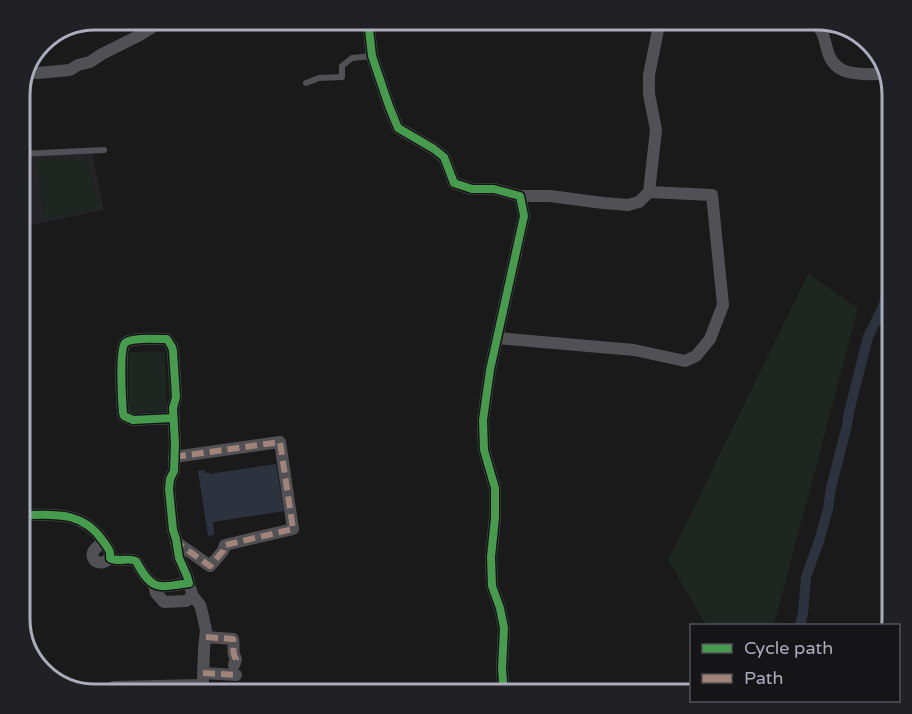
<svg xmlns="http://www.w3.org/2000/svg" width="912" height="714" viewBox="0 0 912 714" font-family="'Varela Round',sans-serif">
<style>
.built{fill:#242427}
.green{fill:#1e2621}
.water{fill:#2c323e}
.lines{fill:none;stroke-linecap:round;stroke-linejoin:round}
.canal{stroke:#2c323e;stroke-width:10}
.lane{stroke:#505055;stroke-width:6}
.street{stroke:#505055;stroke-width:12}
.quiet{stroke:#a18479;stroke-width:6;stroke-dasharray:12 6;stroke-linecap:butt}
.cycleway-casing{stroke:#151417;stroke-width:11}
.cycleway{stroke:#469c4c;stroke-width:8}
.rim{fill:none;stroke:#abacbc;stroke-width:3}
</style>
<rect width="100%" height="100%" fill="#1a1a1b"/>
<!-- built -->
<polygon class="built" points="92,154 104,210 20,227 20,156"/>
<!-- green -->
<g class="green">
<polygon points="36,159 87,159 100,209 44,219"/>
<polygon points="808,274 858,308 774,625 706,625 668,560"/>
<polygon points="129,352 165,352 167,411 129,413"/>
</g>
<!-- water -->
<polygon class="water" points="276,464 284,511 213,522 214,535 208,536 198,471 205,470 205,473 209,472 209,474"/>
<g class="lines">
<!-- canal -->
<polyline class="canal" points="800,626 803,613 806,577 819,541 828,509 831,488 847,425 849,412 868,337 881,311 892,282"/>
<!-- lane -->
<g class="lane">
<polyline points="306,83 319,78 342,77 342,66 352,58 372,56"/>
<polyline points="20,154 104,150"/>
</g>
<!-- street -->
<g class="street">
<polyline points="368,20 372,56 389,106 398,128 434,149 444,157 454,183 472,189 494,189 520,196 524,216 490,370 483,420 484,450 495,488 495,518 491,557 492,586 500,608 504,628 502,669 504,694"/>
<polyline points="720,20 752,25 797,20"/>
<path d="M813,20c11,13 10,14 14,29 7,29 33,25 56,25"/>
<polyline points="29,72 38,73 70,70 78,65 90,62 102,54 140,35 164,20"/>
<polyline points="520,196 550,196 603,203 628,205 639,202 649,192 656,130 649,94 649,75 660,20"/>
<polyline points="497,338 634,350 685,361 696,356 710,339 723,305 712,195 649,192"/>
<polyline points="174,457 280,442 293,529 225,545 223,551 210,566 176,542"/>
<path d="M20,516l7,1 4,-2c29,-1 54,-1 72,26 4,6 8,9 7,17 8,5 18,-1 26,3 16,30 21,27 53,22l-2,-7 -8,-18 -3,-19 -3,-9 -4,-41 1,-10 4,-8 1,-27 -2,-36 3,-11 -3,-46 -1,-4 -5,-8c-9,0 -36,-2 -42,4 -6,6 -3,59 -2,70l1,3 9,4 40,-2"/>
<path d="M104,543c-22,9 -8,28 6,15"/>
<polyline points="154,585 156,593 164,602 186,601 189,599 192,595 191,590"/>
<path d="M206,637l27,2c2,8 -2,13 3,20l-2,6"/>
<polyline points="203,673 236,675"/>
<polyline points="87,692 107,690 114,687 200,685 203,682 204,649 206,630 202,612 200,605 192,595"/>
</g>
<!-- quiet -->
<g class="quiet">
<polyline points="174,457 280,442 293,529 225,545 223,551 210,566 176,542"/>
<path d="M206,637l27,2c2,8 -2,13 3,20l-2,6"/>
<polyline points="203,673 236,675"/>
</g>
<defs>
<g id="cycleway">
<polyline points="368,20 372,56 389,106 398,128 434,149 444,157 454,183 472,189 494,189 520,196 524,216 490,370 483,420 484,450 495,488 495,518 491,557 492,586 500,608 504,628 502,669 504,694"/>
<path d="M20,516l7,1 4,-2c29,-1 54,-1 72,26 4,6 8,9 7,17 8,5 18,-1 26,3 16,30 21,27 53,22l-2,-7 -8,-18 -3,-19 -3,-9 -4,-41 1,-10 4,-8 1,-27 -2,-36 3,-11 -3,-46 -1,-4 -5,-8c-9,0 -36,-2 -42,4 -6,6 -3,59 -2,70l1,3 9,4 40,-2"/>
</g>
</defs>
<!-- cycleway casing -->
<use href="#cycleway" class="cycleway-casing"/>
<!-- cycleway -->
<use href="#cycleway" class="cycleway"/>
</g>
<!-- crop -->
<path d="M0 0H912V714H0ZM95 30H817A65 65 0 0 1 882 95V619A65 65 0 0 1 817 684H95A65 65 0 0 1 30 619V95A65 65 0 0 1 95 30Z" fill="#212024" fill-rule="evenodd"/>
<path class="rim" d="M95 30H817A65 65 0 0 1 882 95V619A65 65 0 0 1 817 684H95A65 65 0 0 1 30 619V95A65 65 0 0 1 95 30Z"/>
<!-- legend -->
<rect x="690" y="624" width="210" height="78" fill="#151417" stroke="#515159" stroke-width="1.5"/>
<rect x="702" y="644" width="30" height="9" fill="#469c4c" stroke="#515159" stroke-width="1.5"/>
<text x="744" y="654" font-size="18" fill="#abacbc">Cycle path</text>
<rect x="702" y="674" width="30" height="9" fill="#a18479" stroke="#515159" stroke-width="1.5"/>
<text x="744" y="684" font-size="18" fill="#abacbc">Path</text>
</svg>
